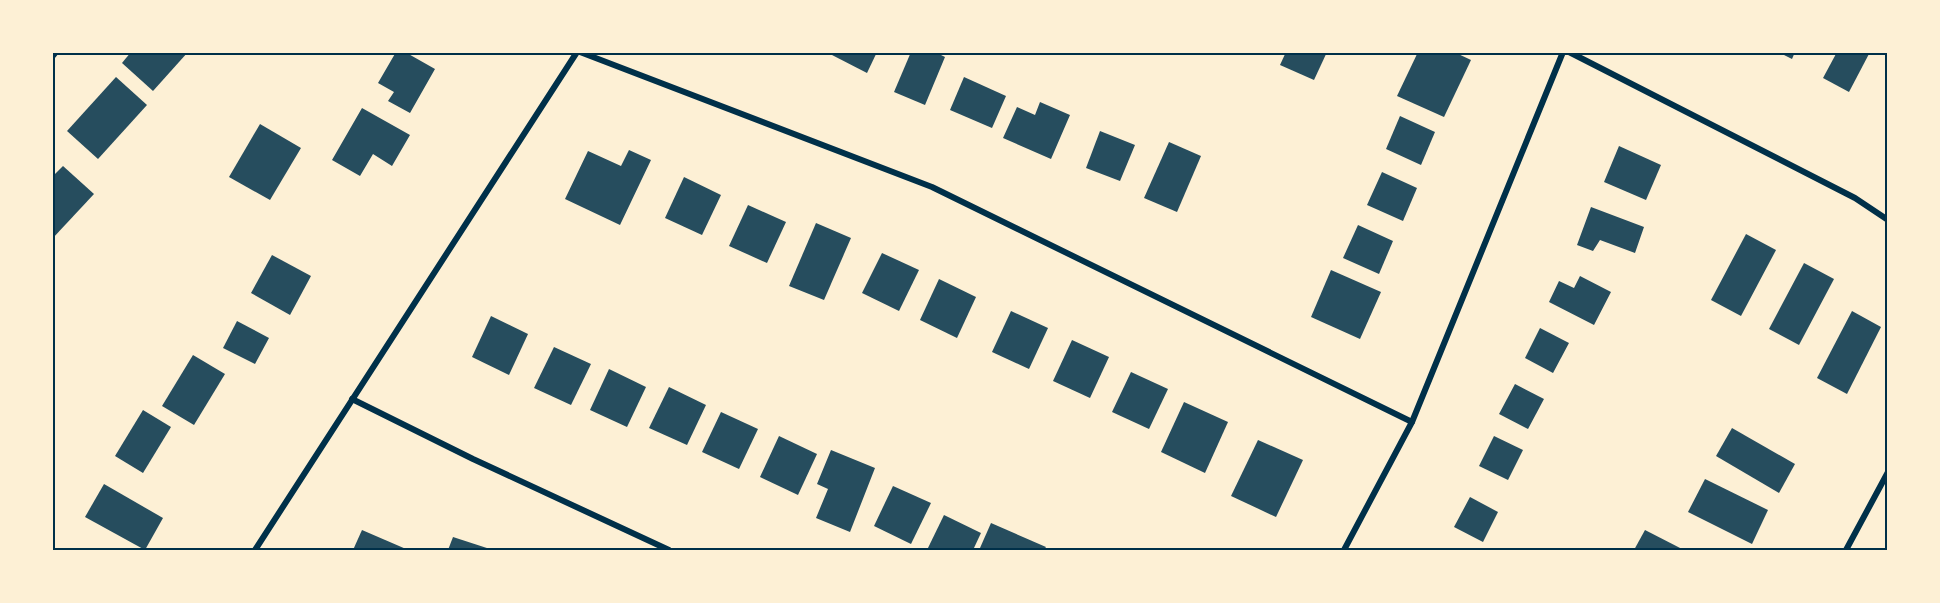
<svg xmlns="http://www.w3.org/2000/svg" width="1940" height="603" viewBox="0 0 1940 603" font-family="'Noto Sans',sans-serif">
<style>
.building{fill:#264d5e}
.lines{fill:none;stroke-linecap:round;stroke-linejoin:round}
.minor{stroke:#003049;stroke-width:6}
.neatline{fill:none;stroke:#003049;stroke-width:2}
</style>
<rect width="100%" height="100%" fill="#fdf0d5"/>
<!-- building -->
<g class="building">
<polygon points="131,52 188,52 153,91 122,63"/>
<polygon points="396,52 405,52 435,69 410,113 388,101 394,92 378,83"/>
<polygon points="834,52 877,52 867,73 832,55"/>
<polygon points="911,52 935,52 945,57 925,105 894,92"/>
<polygon points="1286,52 1327,52 1314,80 1280,65"/>
<polygon points="1418,52 1454,52 1471,60 1444,117 1397,96"/>
<polygon points="1778,52 1795,52 1792,59"/>
<polygon points="1837,52 1870,52 1849,92 1823,78"/>
<polygon points="116,77 147,105 98,159 67,131"/>
<polygon points="964,77 1006,96 992,128 950,110"/>
<polygon points="1040,102 1070,115 1051,159 1003,138 1017,107 1035,115"/>
<polygon points="362,108 410,135 392,166 373,154 360,176 332,160"/>
<polygon points="1400,116 1435,132 1421,165 1386,149"/>
<polygon points="260,124 301,148 270,200 229,177"/>
<polygon points="1100,131 1135,145 1120,181 1086,168"/>
<polygon points="1169,142 1201,156 1177,212 1144,198"/>
<polygon points="1619,146 1661,165 1646,200 1604,182"/>
<polygon points="629,150 651,160 620,225 565,199 588,151 621,166"/>
<polygon points="63,166 94,194 52,239 52,177"/>
<polygon points="1382,172 1417,188 1403,221 1367,205"/>
<polygon points="684,177 721,195 702,235 665,218"/>
<polygon points="748,205 786,222 767,263 729,246"/>
<polygon points="1591,207 1644,227 1635,253 1600,240 1593,251 1577,245"/>
<polygon points="816,223 851,238 824,300 789,286"/>
<polygon points="1358,225 1393,241 1379,274 1343,258"/>
<polygon points="1746,234 1776,250 1741,316 1711,300"/>
<polygon points="882,253 919,270 899,311 862,293"/>
<polygon points="272,255 311,276 290,315 251,293"/>
<polygon points="1804,263 1834,279 1799,345 1769,329"/>
<polygon points="1331,270 1381,292 1360,339 1311,317"/>
<polygon points="1580,276 1611,292 1594,325 1549,302 1559,281 1574,288"/>
<polygon points="939,279 976,297 957,338 920,320"/>
<polygon points="1011,311 1048,328 1029,369 992,352"/>
<polygon points="1852,311 1881,327 1847,394 1817,378"/>
<polygon points="491,316 528,334 509,375 472,357"/>
<polygon points="237,321 269,338 255,364 223,348"/>
<polygon points="1540,328 1569,343 1553,373 1525,358"/>
<polygon points="1072,340 1109,357 1090,398 1053,381"/>
<polygon points="554,347 591,364 571,405 534,388"/>
<polygon points="193,355 225,374 194,425 162,406"/>
<polygon points="609,369 646,387 627,427 590,410"/>
<polygon points="1131,372 1168,389 1149,429 1112,412"/>
<polygon points="1515,384 1544,399 1528,429 1499,414"/>
<polygon points="669,387 706,405 687,445 649,428"/>
<polygon points="1184,402 1228,422 1205,473 1161,452"/>
<polygon points="143,410 171,427 143,473 115,456"/>
<polygon points="721,412 758,429 739,469 702,452"/>
<polygon points="1732,428 1795,464 1779,493 1716,456"/>
<polygon points="779,436 817,454 798,495 760,477"/>
<polygon points="1494,436 1523,450 1508,480 1479,466"/>
<polygon points="1258,440 1303,460 1276,517 1231,496"/>
<polygon points="831,450 875,468 850,532 816,518 828,489 817,484"/>
<polygon points="1705,479 1768,510 1752,544 1688,512"/>
<polygon points="104,484 163,518 145,550 85,517"/>
<polygon points="893,486 931,503 911,544 874,526"/>
<polygon points="1470,497 1498,512 1483,542 1454,527"/>
<polygon points="944,515 981,533 973,550 927,550"/>
<polygon points="991,523 1046,547 1044,550 985,550 980,548"/>
<polygon points="362,530 406,549 405,550 353,550"/>
<polygon points="1645,530 1684,550 1634,550"/>
<polygon points="453,537 493,550 448,550"/>
</g>
<g class="lines">
<!-- minor -->
<g class="minor">
<polyline points="580,52 932,187 1412,422"/>
<polyline points="1569,52 1855,198 1888,220"/>
<polyline points="52,57 56,52"/>
<polyline points="352,399 473,459 669,550"/>
<polyline points="255,550 577,52"/>
<polyline points="1344,550 1412,422 1563,52"/>
<polyline points="1846,550 1888,472"/>
</g>
</g>
<!-- border -->
<rect width="1940" height="603" fill="none" stroke="#fdf0d5" stroke-width="108"/>
<rect x="54" y="54" width="1832" height="495" class="neatline"/>
</svg>
